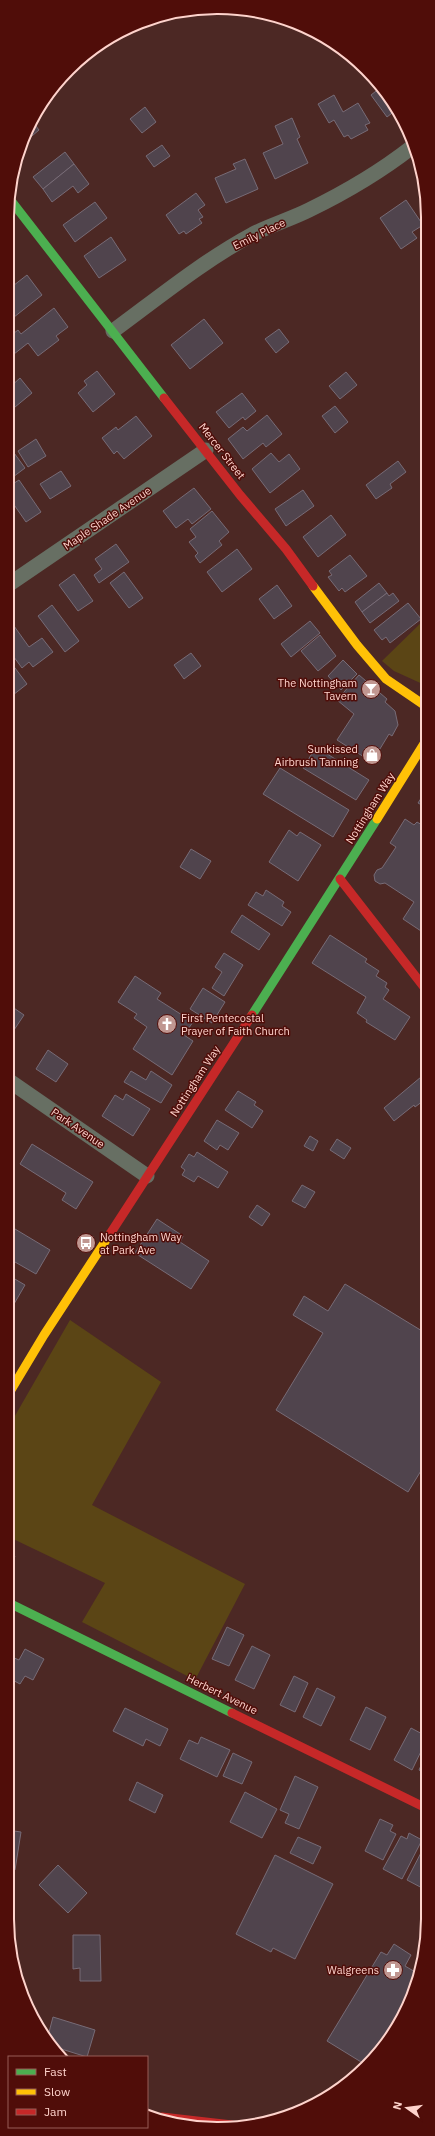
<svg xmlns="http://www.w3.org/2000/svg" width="435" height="2136" viewBox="0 0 435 2136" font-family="'IBM Plex Sans',sans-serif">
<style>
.green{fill:#5b4515}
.building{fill:#50444d;stroke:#776b76}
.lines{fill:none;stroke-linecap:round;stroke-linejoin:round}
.street{stroke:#676f63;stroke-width:15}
.fast{stroke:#4caf50;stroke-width:9}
.slow{stroke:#ffc107;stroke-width:9}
.jam{stroke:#c62828;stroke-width:9}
.labels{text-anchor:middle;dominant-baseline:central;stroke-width:3;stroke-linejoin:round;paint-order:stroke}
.street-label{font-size:11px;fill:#fed3cc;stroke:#500d09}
.poi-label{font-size:11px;fill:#fed3cc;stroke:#500d09;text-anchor:end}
.rim{fill:none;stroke:#fed3cc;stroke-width:2}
</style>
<rect width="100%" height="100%" fill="#4c2824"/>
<!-- green -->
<g class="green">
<polygon points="427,617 427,686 394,671 382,661"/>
<polygon points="70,1320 161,1382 92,1505 245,1584 195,1680 82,1622 105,1583 7,1536 8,1428"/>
</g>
<!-- building -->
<g class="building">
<polygon points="380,88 396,110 387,117 371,95"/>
<polygon points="334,95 343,112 358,103 370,123 365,125 368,130 351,139 348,135 344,137 334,120 329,123 318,104"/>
<polygon points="145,107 156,122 142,133 130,119"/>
<polygon points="292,118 300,137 297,139 308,163 275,179 263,153 283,144 275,126"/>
<polygon points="32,121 39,130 26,141"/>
<polygon points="162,145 170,156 154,167 146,156"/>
<polygon points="65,152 74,164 43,189 33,177"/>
<polygon points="245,159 258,189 226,203 215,178 236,169 233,164"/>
<polygon points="74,164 89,184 78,193 73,186 52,202 43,189"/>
<polygon points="196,193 205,205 198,210 203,217 199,219 202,223 186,234 184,231 179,234 166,215"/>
<polygon points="406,200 423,225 412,232 417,238 401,249 380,218"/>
<polygon points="95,202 107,218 75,242 63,225"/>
<polygon points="111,237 126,260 99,278 84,256"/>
<polygon points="27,275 42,295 9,321 9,289"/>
<polygon points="54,308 68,327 56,336 59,340 38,356 28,343 9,358 9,337 18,330 21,334"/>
<polygon points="204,319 223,343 190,369 171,345"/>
<polygon points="279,329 289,342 276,353 265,339"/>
<polygon points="97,371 115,394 93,412 78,393 87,385 84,381"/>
<polygon points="346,372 357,385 340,399 329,386"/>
<polygon points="20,378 32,393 9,412 9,388"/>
<polygon points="242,393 256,411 245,420 243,417 229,428 216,412"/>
<polygon points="335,406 348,422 335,433 322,416"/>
<polygon points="267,415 282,434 266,447 263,443 243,459 228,439 243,427 247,431"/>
<polygon points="136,416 152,436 124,459 117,451 114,454 102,438 116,427 118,430"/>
<polygon points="36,439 46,456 28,467 18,451"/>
<polygon points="9,446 25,468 13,477 8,471"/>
<polygon points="271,453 279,462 289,454 300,469 270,493 252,469"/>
<polygon points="398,461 406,472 390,484 392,488 376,499 366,485"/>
<polygon points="61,471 71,486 50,499 40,484"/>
<polygon points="19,480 41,512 26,522 8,496 8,487"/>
<polygon points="194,488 211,509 192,524 188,519 176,528 163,511"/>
<polygon points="303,490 314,506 286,526 275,509"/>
<polygon points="212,511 229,532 219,541 222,545 200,563 195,556 198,553 189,542 196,537 190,529"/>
<polygon points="331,515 346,535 318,557 303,537"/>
<polygon points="116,544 129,562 99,583 94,575 102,569 95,559"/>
<polygon points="237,549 252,569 222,592 207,572"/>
<polygon points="350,555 367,576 345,592 342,588 339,591 328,577 332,575 329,571"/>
<polygon points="124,572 143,598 129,608 110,583"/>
<polygon points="74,574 93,601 78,611 59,585"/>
<polygon points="379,583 387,593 362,612 355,602"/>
<polygon points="277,585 292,606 274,619 259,599"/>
<polygon points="387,593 389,596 393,593 399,601 370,623 362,612"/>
<polygon points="408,603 421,619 390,643 386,637 382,640 374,630"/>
<polygon points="52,605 79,641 65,652 38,616"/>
<polygon points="310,621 320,633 291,657 281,644"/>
<polygon points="14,626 29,647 42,638 53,652 33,667 29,662 22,668 8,649 8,630"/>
<polygon points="320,635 336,656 318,671 301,651"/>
<polygon points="191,653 201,666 184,679 174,665"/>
<polygon points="9,660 27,684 13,695 8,688"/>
<polygon points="343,660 357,674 341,690 328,676"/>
<polygon points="359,675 387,699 385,702 395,711 398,725 392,736 389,734 372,762 337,740 354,714 337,700"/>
<polygon points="316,747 369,780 356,800 303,768"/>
<polygon points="280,768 349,810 333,837 263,794"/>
<polygon points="427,789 427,808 418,803"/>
<polygon points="405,819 414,825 417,822 427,828 427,867 424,872 427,875 427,935 403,919 414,902 385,883 380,884 375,881 374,875 377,870 382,868 396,847 390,843"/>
<polygon points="289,830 297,836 300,832 321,845 298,881 269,862"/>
<polygon points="191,849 211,861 200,879 180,867"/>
<polygon points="266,890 284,902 282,906 291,912 282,926 248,905 256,892 263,896"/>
<polygon points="242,915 270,934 259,950 231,932"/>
<polygon points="330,935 367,959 365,962 379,971 376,976 387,983 385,987 389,990 383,999 410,1017 395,1040 366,1022 367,1020 357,1013 366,997 312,963"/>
<polygon points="224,953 243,965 224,996 212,988 222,972 215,967"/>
<polygon points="135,976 161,993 157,999 193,1022 184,1035 193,1041 172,1075 133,1049 147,1027 134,1018 137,1014 118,1002"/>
<polygon points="203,988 225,1002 212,1023 190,1009"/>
<polygon points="8,1004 24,1015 8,1039"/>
<polygon points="48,1050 68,1064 56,1082 36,1069"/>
<polygon points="131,1071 146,1080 151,1071 172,1085 161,1103 124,1082"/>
<polygon points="427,1072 427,1098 415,1107 414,1105 394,1121 384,1108"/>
<polygon points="238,1091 256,1102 254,1105 263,1111 252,1128 225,1110"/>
<polygon points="126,1094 150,1109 133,1136 102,1116 115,1095 123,1100"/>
<polygon points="217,1120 239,1133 228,1150 220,1145 217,1150 204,1141"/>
<polygon points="310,1136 318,1141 313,1151 304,1146"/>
<polygon points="337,1139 351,1148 344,1159 330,1150"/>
<polygon points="32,1144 93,1182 76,1209 62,1200 66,1193 20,1164"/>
<polygon points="197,1152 228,1172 218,1188 198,1176 194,1182 182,1175 185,1170 181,1167 189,1154 194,1157"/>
<polygon points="302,1185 315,1192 305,1208 292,1201"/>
<polygon points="257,1205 270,1214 262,1226 249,1217"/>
<polygon points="157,1219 183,1236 180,1242 209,1261 191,1289 135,1253"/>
<polygon points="15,1229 50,1250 36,1274 8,1258 8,1241"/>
<polygon points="8,1275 25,1285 14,1304 8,1301"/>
<polygon points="345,1284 427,1334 427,1461 408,1492 276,1410 323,1333 293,1315 304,1296 328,1311"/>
<polygon points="7,1552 15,1556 7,1572"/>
<polygon points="227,1627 244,1635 229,1666 212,1659"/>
<polygon points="252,1646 270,1655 254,1689 235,1680"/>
<polygon points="25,1649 44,1659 33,1680 25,1676 20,1684 7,1677 7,1666 12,1657 19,1660"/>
<polygon points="294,1676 308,1683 295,1712 280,1705"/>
<polygon points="317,1688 335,1697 321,1726 303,1717"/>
<polygon points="366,1707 386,1717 370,1750 350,1740"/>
<polygon points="125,1708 168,1729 160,1746 146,1739 143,1746 113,1731"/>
<polygon points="411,1728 426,1736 426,1741 412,1770 394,1760"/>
<polygon points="201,1737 230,1750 217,1777 180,1759 189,1740 198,1744"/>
<polygon points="233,1753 252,1762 242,1784 223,1776"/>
<polygon points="426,1754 426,1774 419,1770"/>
<polygon points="295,1776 318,1787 299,1829 285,1823 289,1814 280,1810"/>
<polygon points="137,1782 163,1795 155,1813 129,1800"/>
<polygon points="245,1792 277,1809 262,1838 230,1822"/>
<polygon points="380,1819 393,1825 390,1831 396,1834 383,1860 365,1851"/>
<polygon points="7,1830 21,1832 15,1870 7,1869"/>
<polygon points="409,1833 422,1840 402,1879 383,1869 401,1836 407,1839"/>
<polygon points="298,1837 321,1847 313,1864 290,1853"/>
<polygon points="426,1843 426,1890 407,1880"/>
<polygon points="275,1855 333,1884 295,1959 273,1948 271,1952 236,1934"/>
<polygon points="58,1865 87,1893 68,1913 39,1885"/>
<polygon points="73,1935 100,1935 101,1981 80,1981 80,1968 73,1969"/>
<polygon points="394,1944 411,1955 405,1966 417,1973 400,2024 366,2065 327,2041 381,1952 387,1955"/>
<polygon points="53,2017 95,2030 87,2057 55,2047 48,2036"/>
</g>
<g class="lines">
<!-- street -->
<g class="street">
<path d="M113,331c45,-33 90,-70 140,-97 18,-9 38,-15 56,-24 37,-18 71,-38 103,-63"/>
<polyline points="8,585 206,450"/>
<polyline points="8,1080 147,1176"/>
</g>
<!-- fast -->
<g class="fast">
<polyline points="9,198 164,398"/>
<polyline points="252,1015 377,819"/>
<polyline points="7,1602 232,1713"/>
</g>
<!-- slow -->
<g class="slow">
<polyline points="313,586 357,645 386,679 427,707"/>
<polyline points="377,819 427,739"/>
<polyline points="8,1395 44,1335 110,1234"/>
</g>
<!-- jam -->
<g class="jam">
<polyline points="164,398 240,495 286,549 313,586"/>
<polyline points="340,879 427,991"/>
<polyline points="110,1234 252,1015"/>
<polyline points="232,1713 426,1808"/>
<polyline points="162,2117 232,2125"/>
</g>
</g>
<!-- icons -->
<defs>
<symbol id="bar-disc" viewBox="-11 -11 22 22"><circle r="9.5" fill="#c09791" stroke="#500d09"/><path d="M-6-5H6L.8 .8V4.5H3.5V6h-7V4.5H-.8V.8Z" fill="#fff"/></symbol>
<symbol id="shop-disc" viewBox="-11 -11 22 22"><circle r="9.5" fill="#c09791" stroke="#500d09"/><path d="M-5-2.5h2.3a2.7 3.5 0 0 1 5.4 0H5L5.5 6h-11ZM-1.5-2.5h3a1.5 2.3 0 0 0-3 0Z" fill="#fff"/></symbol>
<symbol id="church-disc" viewBox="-11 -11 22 22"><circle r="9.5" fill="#c09791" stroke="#500d09"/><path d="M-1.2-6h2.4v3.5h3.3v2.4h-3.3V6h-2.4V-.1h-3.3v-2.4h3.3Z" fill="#fff"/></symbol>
<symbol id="bus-disc" viewBox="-11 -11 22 22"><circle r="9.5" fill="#c09791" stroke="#500d09"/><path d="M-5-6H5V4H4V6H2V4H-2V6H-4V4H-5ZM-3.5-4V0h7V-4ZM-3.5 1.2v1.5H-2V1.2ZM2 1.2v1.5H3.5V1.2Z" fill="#fff"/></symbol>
<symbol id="pharmacy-disc" viewBox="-11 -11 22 22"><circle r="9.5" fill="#c09791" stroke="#500d09"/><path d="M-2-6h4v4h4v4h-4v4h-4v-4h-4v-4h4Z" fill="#fff"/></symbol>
</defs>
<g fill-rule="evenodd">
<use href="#bar-disc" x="360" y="678" width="22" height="22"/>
<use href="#shop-disc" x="361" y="744" width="22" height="22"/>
<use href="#church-disc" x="156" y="1013" width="22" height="22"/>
<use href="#bus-disc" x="75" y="1232" width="22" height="22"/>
<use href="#pharmacy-disc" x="382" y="1959" width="22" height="22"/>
</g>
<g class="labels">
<!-- street labels -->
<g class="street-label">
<text transform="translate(259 234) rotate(-26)">Emily Place</text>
<text transform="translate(222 451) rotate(52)">Mercer Street</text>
<text transform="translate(107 518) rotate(-34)">Maple Shade Avenue</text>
<text transform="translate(370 808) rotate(-58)">Nottingham Way</text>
<text transform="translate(195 1081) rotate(-57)">Nottingham Way</text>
<text transform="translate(78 1128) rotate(34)">Park Avenue</text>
<text transform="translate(222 1694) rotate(26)">Herbert Avenue</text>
</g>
<!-- poi labels -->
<g class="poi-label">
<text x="357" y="683">The Nottingham<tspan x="357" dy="13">Tavern</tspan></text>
<text x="358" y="749">Sunkissed<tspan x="358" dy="13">Airbrush Tanning</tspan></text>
<text x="181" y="1018" text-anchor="start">First Pentecostal<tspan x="181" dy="13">Prayer of Faith Church</tspan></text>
<text x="100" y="1237" text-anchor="start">Nottingham Way<tspan x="100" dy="13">at Park Ave</tspan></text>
<text x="379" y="1970">Walgreens</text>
</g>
</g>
<!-- crop -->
<path d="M0 0H435V2136H0ZM217 14H218A203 203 0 0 1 421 217V1919A203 203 0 0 1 218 2122H217A203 203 0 0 1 14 1919V217A203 203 0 0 1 217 14Z" fill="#500d09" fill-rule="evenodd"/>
<path class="rim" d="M217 14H218A203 203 0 0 1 421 217V1919A203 203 0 0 1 218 2122H217A203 203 0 0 1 14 1919V217A203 203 0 0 1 217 14Z"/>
<!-- legend -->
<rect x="8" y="2056" width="140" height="72" fill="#500d09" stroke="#965c57"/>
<rect x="16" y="2069" width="20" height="6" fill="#4caf50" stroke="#965c57"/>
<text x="44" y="2076" font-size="12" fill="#fed3cc">Fast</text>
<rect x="16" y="2089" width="20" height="6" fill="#ffc107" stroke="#965c57"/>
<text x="44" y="2096" font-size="12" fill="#fed3cc">Slow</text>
<rect x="16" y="2109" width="20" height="6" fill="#c62828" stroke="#965c57"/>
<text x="44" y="2116" font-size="12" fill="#fed3cc">Jam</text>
<!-- north arrow -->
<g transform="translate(407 2108) rotate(284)" stroke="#500d09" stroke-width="3" paint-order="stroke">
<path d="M0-3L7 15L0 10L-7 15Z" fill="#fed3cc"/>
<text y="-6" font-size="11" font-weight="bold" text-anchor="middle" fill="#fed3cc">N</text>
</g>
</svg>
